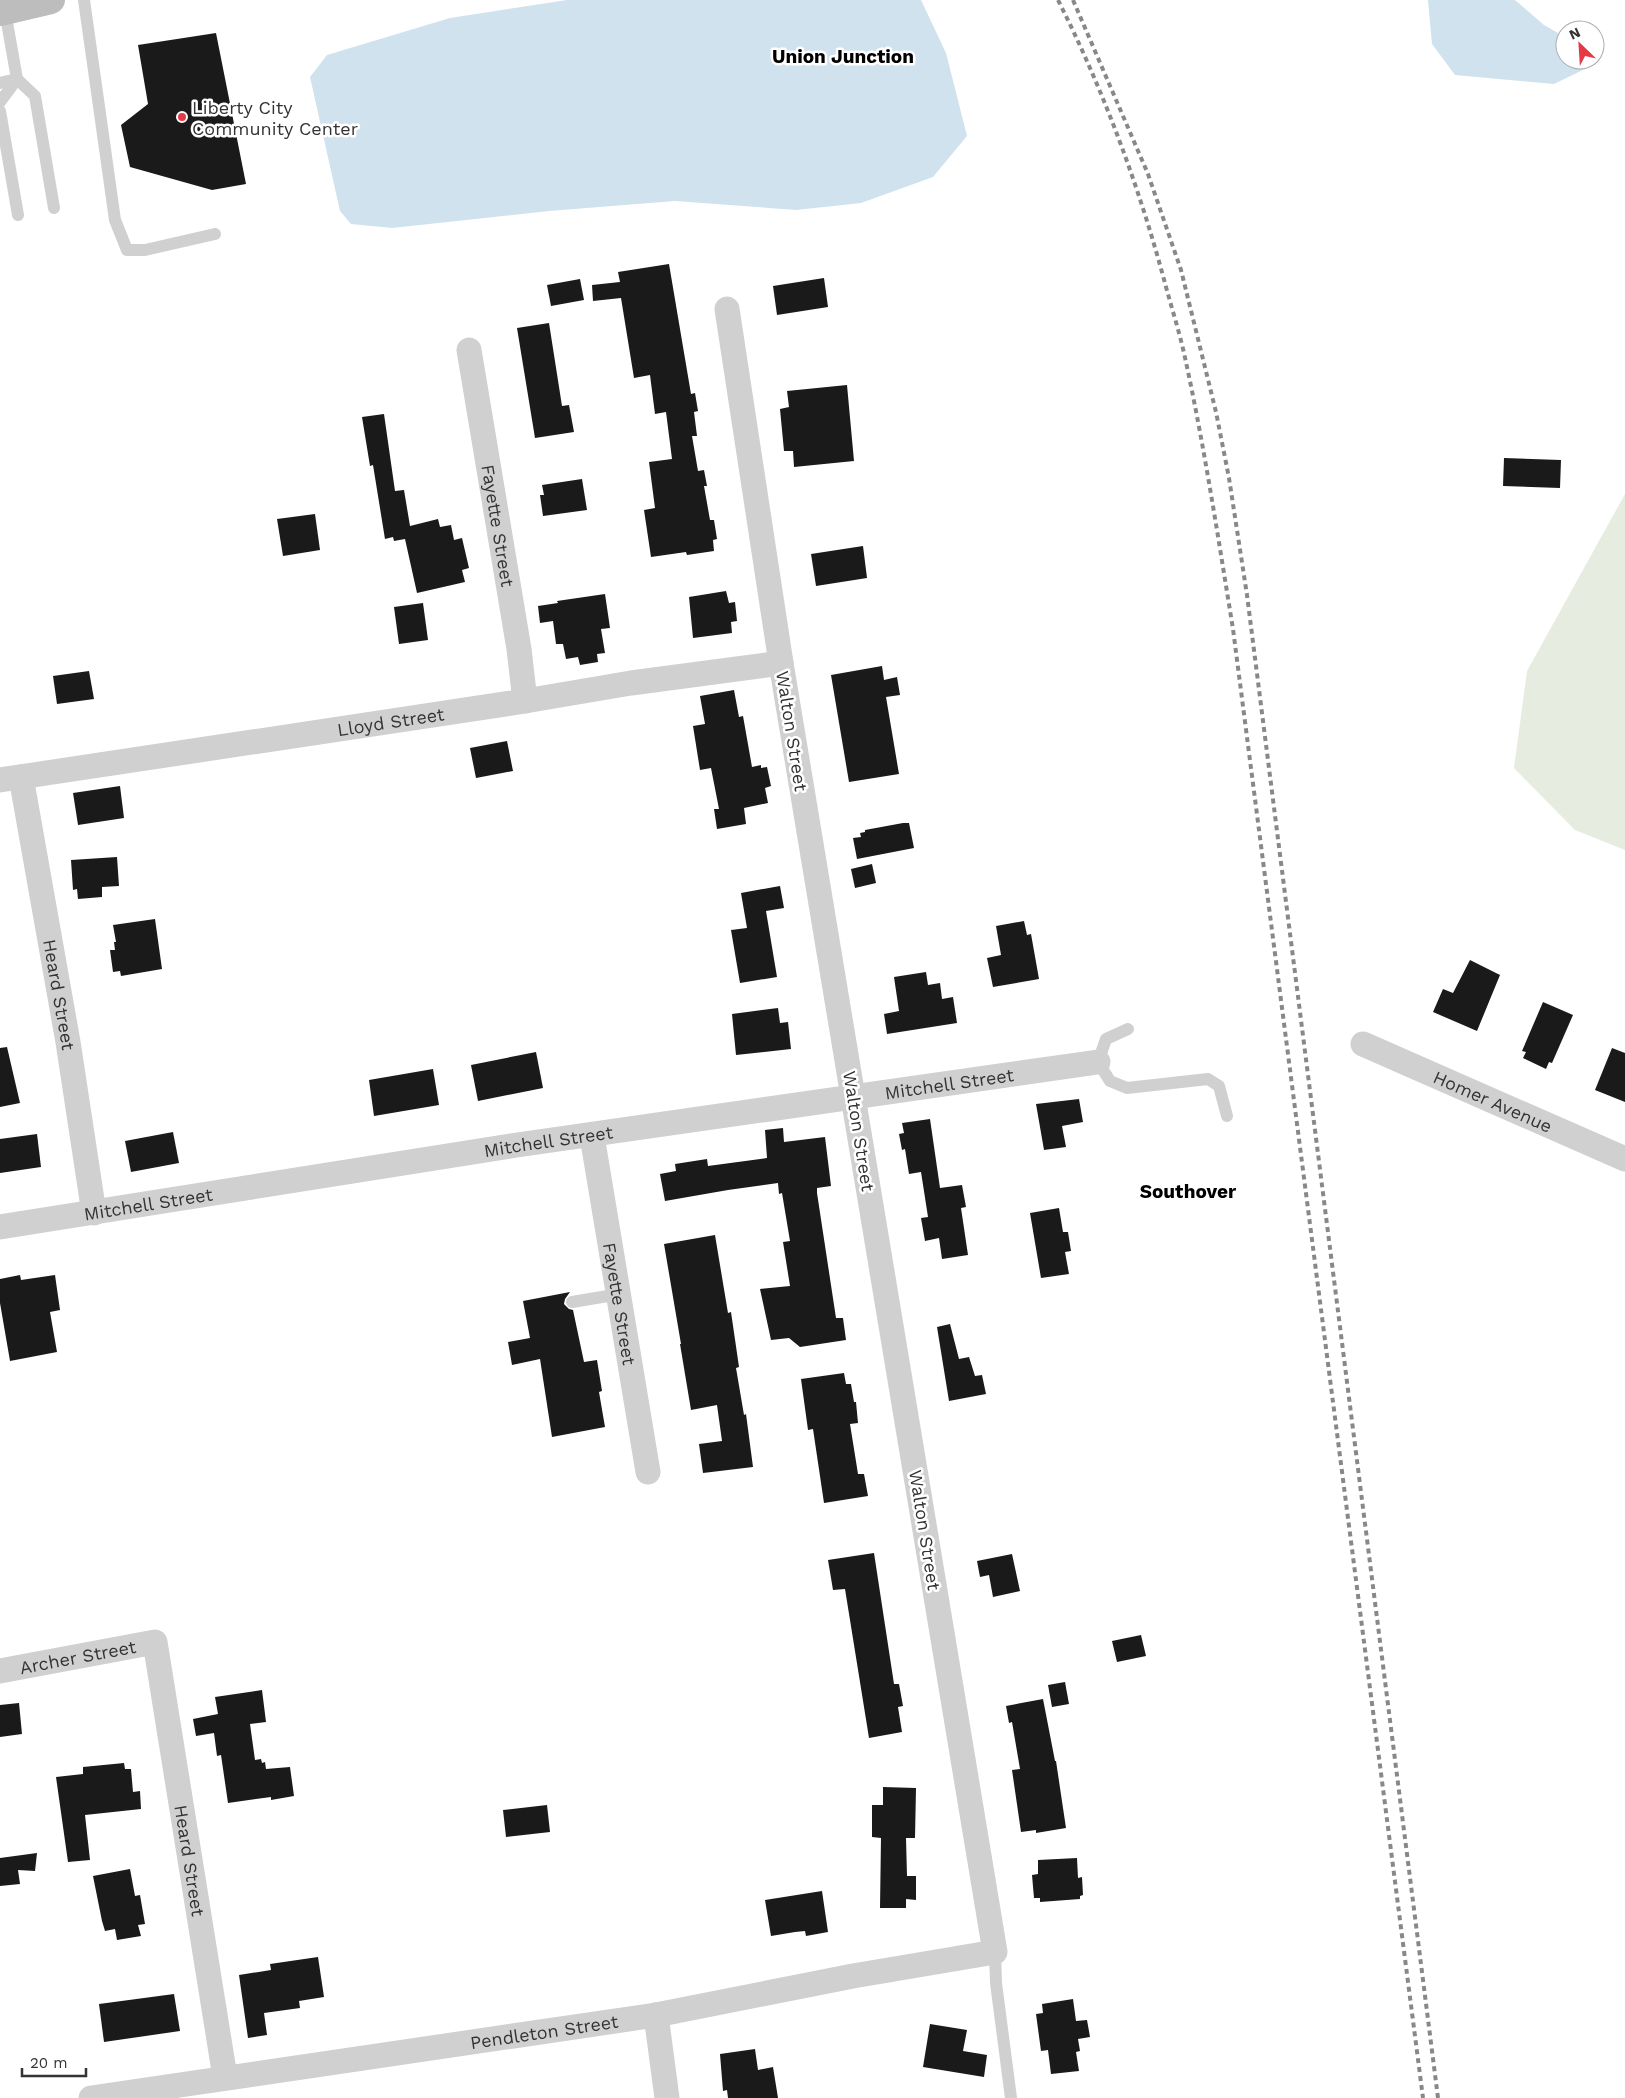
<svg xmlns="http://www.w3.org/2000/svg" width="1625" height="2098" viewBox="0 0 1625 2098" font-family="'Work Sans',sans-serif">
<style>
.green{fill:#e6ecdf}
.water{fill:#cfe2ee}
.building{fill:#1a1a1a}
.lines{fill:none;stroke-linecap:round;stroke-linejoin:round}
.service{stroke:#d0d0d0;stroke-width:12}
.minor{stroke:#d0d0d0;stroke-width:25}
.secondary{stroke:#bdbdbd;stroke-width:28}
.rail{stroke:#888;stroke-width:4;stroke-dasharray:5 4;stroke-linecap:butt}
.poi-dot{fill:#e63946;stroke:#fff;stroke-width:2}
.labels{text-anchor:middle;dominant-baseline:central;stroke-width:5;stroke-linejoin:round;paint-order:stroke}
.poi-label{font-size:18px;fill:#333;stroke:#fff;text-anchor:start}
.street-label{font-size:18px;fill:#333;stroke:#fff}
.neighbourhood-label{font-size:19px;font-weight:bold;fill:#000;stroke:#fff}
</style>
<rect width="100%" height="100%" fill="#fff"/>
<!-- green -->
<polygon class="green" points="1625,494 1625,850 1575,830 1514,768 1527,671"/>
<!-- water -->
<g class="water">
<polygon points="567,0 921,0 946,53 967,136 933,177 861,203 796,210 675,201 549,211 392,228 351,224 340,211 310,77 327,55 450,18"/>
<polygon points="1428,0 1515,0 1544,25 1565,37 1565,60 1588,60 1589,67 1554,84 1455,75 1432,44"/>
</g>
<!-- building -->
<g class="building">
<polygon points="216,33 246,184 212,190 130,167 121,125 148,104 138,45"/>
<polygon points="669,264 691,394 695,393 698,411 694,412 697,436 692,436 698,471 704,470 707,486 704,486 710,520 714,520 717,539 713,540 714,551 687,555 686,552 651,557 644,510 655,508 649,462 672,459 666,412 655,414 650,375 634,378 621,298 593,301 592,285 620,282 618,272"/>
<polygon points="824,278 828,307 777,315 773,286"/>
<polygon points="580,279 584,300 551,306 547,285"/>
<polygon points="549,323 562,406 569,405 574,432 535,438 517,328"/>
<polygon points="847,385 854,461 794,467 793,451 784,451 780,409 789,407 787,391"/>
<polygon points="384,414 395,491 404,490 410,526 438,519 440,527 451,525 454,540 462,538 469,568 462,570 465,582 417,593 405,539 394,541 393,537 385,539 373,465 370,466 362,417"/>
<polygon points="1504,458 1561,460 1560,488 1503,486"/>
<polygon points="582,479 587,510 543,516 540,495 544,495 542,485"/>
<polygon points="315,514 320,550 283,556 277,519"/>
<polygon points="863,546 867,578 816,586 811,554"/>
<polygon points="726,591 729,603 735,602 737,621 731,622 732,633 693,638 689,597"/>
<polygon points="605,594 610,628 601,629 605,653 597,654 598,662 580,665 578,657 566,659 563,644 556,644 553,621 540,623 538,606 558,603 557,601"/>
<polygon points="423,603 428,640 399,644 394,607"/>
<polygon points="882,666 884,680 897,677 900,695 886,697 899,774 849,782 831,675"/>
<polygon points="89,671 94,699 57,704 53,676"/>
<polygon points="734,690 739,717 743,716 752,767 761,765 761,768 767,767 771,786 765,788 768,803 744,808 746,824 717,829 714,809 719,809 711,768 700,770 693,726 705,724 700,696"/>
<polygon points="507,741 513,771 476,778 470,748"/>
<polygon points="120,786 124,818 78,825 73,793"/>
<polygon points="903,823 909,823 914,848 857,859 853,838 861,837 860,833 865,832 865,830"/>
<polygon points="117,857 119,886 102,887 102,897 78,899 77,889 73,890 71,860"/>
<polygon points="872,864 876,883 855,888 851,869"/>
<polygon points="780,886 784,908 766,911 777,977 740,983 731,930 747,928 741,893"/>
<polygon points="155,919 162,969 121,976 120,971 113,972 110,950 115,950 114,942 116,942 113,925"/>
<polygon points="1024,921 1027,935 1031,934 1039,979 993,987 987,958 1001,955 996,926"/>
<polygon points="1470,960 1500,975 1477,1031 1433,1012 1443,989 1453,993"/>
<polygon points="926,972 928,985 940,983 942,999 953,997 957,1023 887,1034 884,1014 899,1011 894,977"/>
<polygon points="1543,1002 1573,1015 1552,1063 1549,1062 1546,1069 1523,1058 1526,1052 1522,1051"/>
<polygon points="778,1008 780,1023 788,1022 791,1049 736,1055 732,1014"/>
<polygon points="7,1047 20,1103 0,1107 0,1048"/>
<polygon points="1612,1048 1625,1053 1625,1102 1595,1090"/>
<polygon points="536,1052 543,1088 478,1101 471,1065"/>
<polygon points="433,1069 439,1105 374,1116 369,1080"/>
<polygon points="1079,1099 1083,1122 1062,1126 1066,1147 1044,1150 1036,1104"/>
<polygon points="930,1119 940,1188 962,1185 966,1207 961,1208 968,1255 942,1259 939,1238 925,1241 921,1218 928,1217 921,1172 909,1174 905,1149 902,1150 899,1134 904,1133 902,1123"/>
<polygon points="783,1128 784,1142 825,1137 831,1186 817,1188 817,1193 836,1318 843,1318 846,1340 800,1347 789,1338 771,1340 760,1289 790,1286 783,1242 790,1241 782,1193 779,1194 778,1183 728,1190 665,1201 660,1174 676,1171 675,1164 707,1159 708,1166 767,1158 765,1130"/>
<polygon points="173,1132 179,1163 131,1172 125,1141"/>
<polygon points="37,1134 41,1167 0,1173 0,1139"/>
<polygon points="1059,1208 1063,1232 1068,1232 1071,1251 1065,1252 1069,1274 1041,1278 1030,1213"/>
<polygon points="715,1235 728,1313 731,1312 739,1367 736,1368 744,1415 746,1414 753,1467 703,1473 699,1444 722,1441 717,1405 691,1410 680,1344 681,1344 664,1244"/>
<polygon points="20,1275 21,1280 55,1275 60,1310 50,1312 57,1352 10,1361 0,1303 0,1279"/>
<polygon points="570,1292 565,1299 564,1304 569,1309 573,1310 584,1362 597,1360 602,1391 599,1392 605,1427 552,1437 540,1359 512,1365 508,1342 530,1338 523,1301"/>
<polygon points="950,1324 959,1359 969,1357 975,1376 982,1375 986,1394 949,1401 937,1327"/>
<polygon points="844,1373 846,1384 851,1384 854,1402 856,1402 858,1423 850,1424 858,1474 864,1474 868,1496 824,1503 813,1429 808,1430 801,1379"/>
<polygon points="874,1553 894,1684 899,1684 903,1706 898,1707 902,1732 869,1738 845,1589 833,1590 828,1560"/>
<polygon points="1012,1554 1020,1591 993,1597 989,1575 980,1577 977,1561"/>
<polygon points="1141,1635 1146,1656 1117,1662 1112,1641"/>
<polygon points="1065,1682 1069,1704 1052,1707 1048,1685"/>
<polygon points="262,1690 266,1722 250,1724 255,1760 261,1759 262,1763 265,1762 266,1769 290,1767 294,1796 271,1800 271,1797 228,1803 221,1755 217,1756 214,1733 196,1736 193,1719 218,1714 215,1697"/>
<polygon points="1043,1699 1055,1761 1056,1761 1066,1828 1036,1833 1036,1830 1021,1832 1012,1770 1020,1769 1012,1722 1009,1723 1006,1706"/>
<polygon points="19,1703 22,1734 0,1737 0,1705"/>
<polygon points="124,1763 125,1769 131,1769 133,1792 140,1791 141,1809 85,1815 90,1860 68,1862 56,1777 83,1774 83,1767"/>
<polygon points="883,1787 916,1788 915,1838 906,1838 907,1876 916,1876 916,1900 906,1899 906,1908 880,1908 881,1838 872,1837 872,1805 883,1805"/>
<polygon points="547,1805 550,1832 506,1837 503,1810"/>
<polygon points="37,1853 35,1871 18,1870 20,1884 0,1886 0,1858"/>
<polygon points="1077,1858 1078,1878 1082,1877 1083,1895 1080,1896 1080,1899 1040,1902 1040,1898 1034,1898 1032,1875 1038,1874 1038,1860"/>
<polygon points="130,1869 135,1896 140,1895 145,1924 138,1925 141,1936 117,1940 115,1929 105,1931 102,1921 93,1876"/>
<polygon points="822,1891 828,1932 806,1936 805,1931 795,1932 771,1936 765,1900"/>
<polygon points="318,1957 324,1997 299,2001 300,2008 264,2013 267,2035 248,2038 239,1975 271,1970 270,1964"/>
<polygon points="174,1994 180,2031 104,2042 99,2004"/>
<polygon points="1073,1999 1076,2021 1087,2020 1090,2037 1078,2039 1080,2051 1076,2052 1079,2071 1051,2074 1048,2050 1041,2051 1036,2014 1043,2013 1042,2004"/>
<polygon points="930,2024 967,2030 963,2051 987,2055 984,2077 923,2067"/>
<polygon points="755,2049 758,2070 773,2067 778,2098 728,2098 727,2090 723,2091 720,2054"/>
</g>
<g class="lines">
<!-- service -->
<g class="service">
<polyline points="84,0 115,220 127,250 145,250 215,234"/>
<polyline points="0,83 17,79 35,96 54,208"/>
<polyline points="0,102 17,79 5,11"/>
<polyline points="0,111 18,215"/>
<polyline points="1128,1029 1106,1039 1098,1062 1110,1081 1127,1088 1208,1079 1219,1086 1227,1116"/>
<polyline points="572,1302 620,1294"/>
<polyline points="995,1952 996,1983 1011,2098"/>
</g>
<!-- minor -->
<g class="minor">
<path id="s1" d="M469,350l50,299 6,52"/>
<path id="s2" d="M21,777l47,265 26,171"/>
<path id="s3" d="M0,780l525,-79 106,-18 150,-20"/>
<path id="s4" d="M1363,1044l262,115"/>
<path id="s5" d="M592,1136l56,336"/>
<path id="s6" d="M0,1227l517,-82 581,-83"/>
<path id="s7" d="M0,1671l155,-29 70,435"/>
<polyline points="656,2015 667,2098"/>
<path id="s8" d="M91,2098l565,-83 197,-39 142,-24 -214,-1289 -54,-354"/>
</g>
<!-- secondary -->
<polyline class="secondary" points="0,12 51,0"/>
<!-- rail -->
<g class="rail">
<path d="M1058,0c46,91 82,189 108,287 6,22 13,44 18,66 20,91 34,184 49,276l190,1469"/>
<polyline points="1073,0 1148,174 1181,270 1216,412 1229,478 1247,595 1438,2098"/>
</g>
</g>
<!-- markers -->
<circle class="poi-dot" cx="182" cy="117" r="5"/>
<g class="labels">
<!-- poi labels -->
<g class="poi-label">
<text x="192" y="107">Liberty City<tspan x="192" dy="21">Community Center</tspan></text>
</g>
<!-- street labels -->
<g class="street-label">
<text stroke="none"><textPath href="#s1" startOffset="178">Fayette Street</textPath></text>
<text stroke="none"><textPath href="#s3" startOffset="395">Lloyd Street</textPath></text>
<text transform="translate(792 731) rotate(81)">Walton Street</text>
<text stroke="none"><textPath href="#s2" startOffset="221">Heard Street</textPath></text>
<text stroke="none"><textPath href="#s6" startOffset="960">Mitchell Street</textPath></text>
<text stroke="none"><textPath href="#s4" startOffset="142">Homer Avenue</textPath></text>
<text transform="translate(859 1131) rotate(81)">Walton Street</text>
<text stroke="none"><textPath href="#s6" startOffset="555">Mitchell Street</textPath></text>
<text stroke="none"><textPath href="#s6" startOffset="150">Mitchell Street</textPath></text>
<text stroke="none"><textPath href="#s5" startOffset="170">Fayette Street</textPath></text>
<text transform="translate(925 1530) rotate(81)">Walton Street</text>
<text stroke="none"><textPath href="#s7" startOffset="79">Archer Street</textPath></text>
<text stroke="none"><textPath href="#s7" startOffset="379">Heard Street</textPath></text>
<text stroke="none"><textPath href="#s8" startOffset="458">Pendleton Street</textPath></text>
</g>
<!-- neighbourhood labels -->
<g class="neighbourhood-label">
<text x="843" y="56">Union Junction</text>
<text x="1188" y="1191">Southover</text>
</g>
</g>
<!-- north arrow -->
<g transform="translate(1580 45) rotate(335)"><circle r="24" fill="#ffffff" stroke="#adadad"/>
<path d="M0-4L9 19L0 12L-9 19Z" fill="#e63946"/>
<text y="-8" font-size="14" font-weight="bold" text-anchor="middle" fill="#333333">N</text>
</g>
<!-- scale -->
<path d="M22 2068v8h64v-8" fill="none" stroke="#333333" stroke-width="2.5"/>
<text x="30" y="2068" font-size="15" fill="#333333" stroke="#ffffff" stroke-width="4" paint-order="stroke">20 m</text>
</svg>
